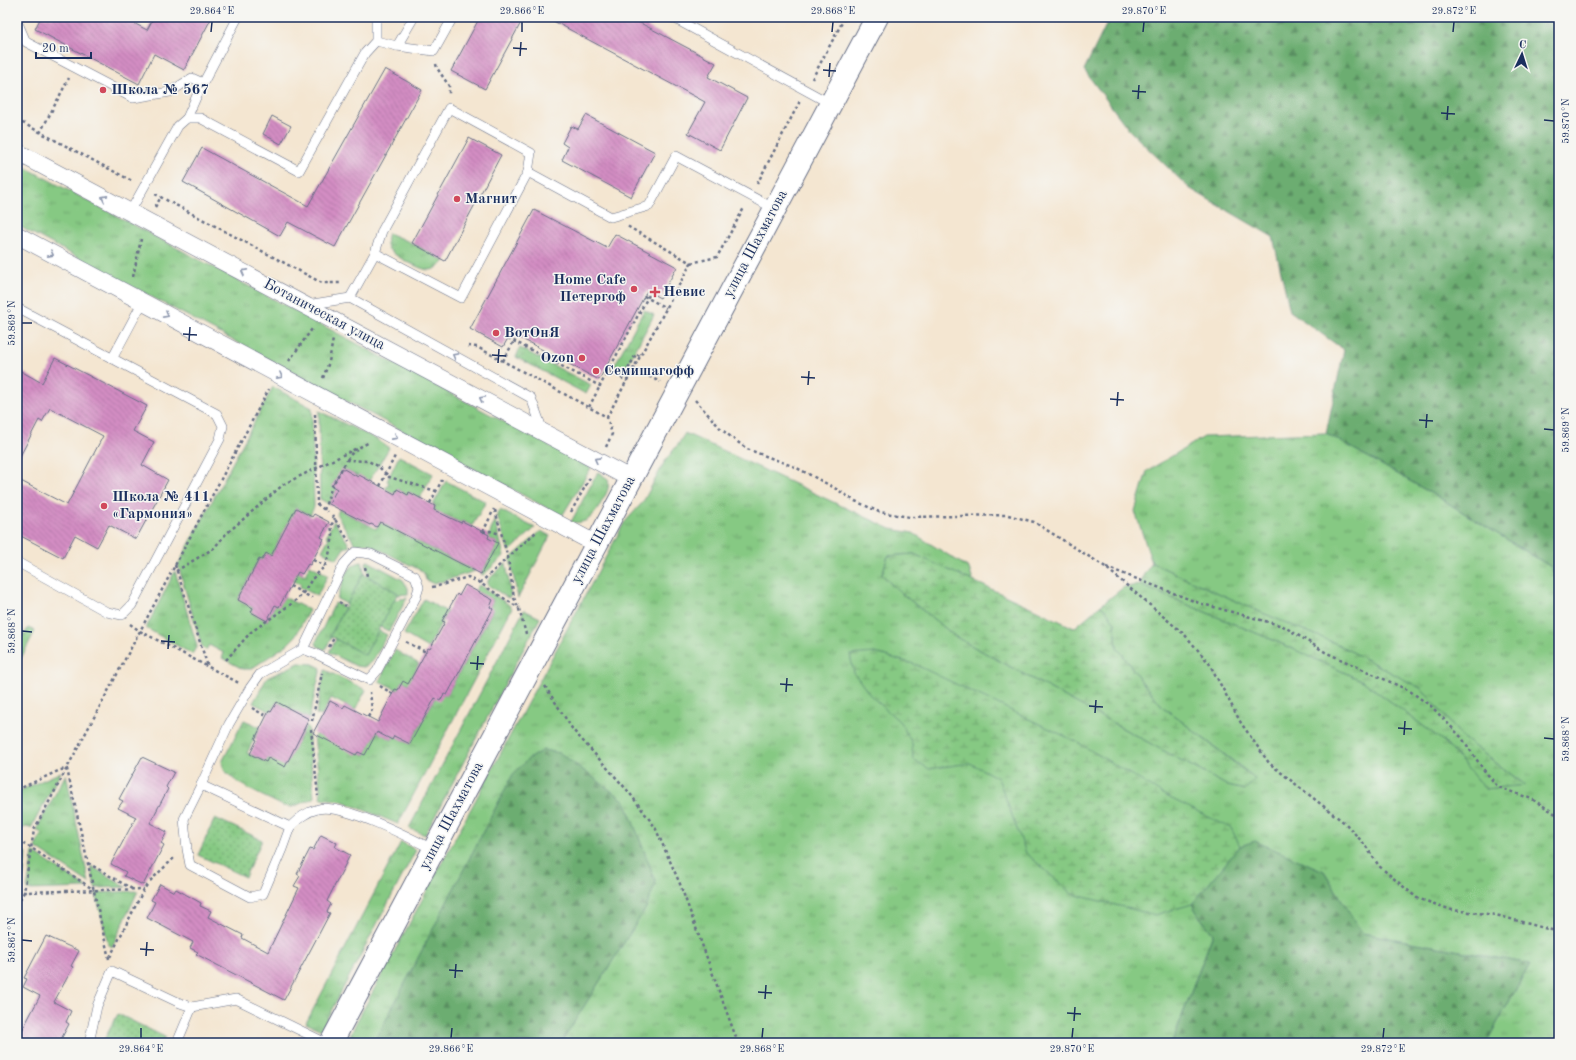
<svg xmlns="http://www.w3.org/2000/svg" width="1576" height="1060" viewBox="0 0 1576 1060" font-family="'Old Standard TT',serif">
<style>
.grass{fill:url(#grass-tufts);stroke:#507c70}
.forest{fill:url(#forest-firs);stroke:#446e68}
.wetland{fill:url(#wetland-marsh);stroke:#507c70}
.park{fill:url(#park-dots);stroke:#507c70}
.pitch{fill:#86c983;stroke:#507c70}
.building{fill:url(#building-back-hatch)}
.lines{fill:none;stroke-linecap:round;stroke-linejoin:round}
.lane-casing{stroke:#676f86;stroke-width:10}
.street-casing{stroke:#676f86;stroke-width:18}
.secondary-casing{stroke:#676f86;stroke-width:24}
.path{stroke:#676f86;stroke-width:2.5;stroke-dasharray:3 3;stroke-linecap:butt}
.lane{stroke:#fff;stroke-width:9}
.street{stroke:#fff;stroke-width:17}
.secondary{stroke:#fff;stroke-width:22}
.oneway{stroke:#8d97ae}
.ticks{fill:none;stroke:#1b2f5e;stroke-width:1.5}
.poi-dot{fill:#d1495b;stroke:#f6f6f2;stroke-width:1.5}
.labels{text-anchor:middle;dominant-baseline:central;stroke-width:3;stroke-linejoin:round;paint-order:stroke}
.poi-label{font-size:15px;font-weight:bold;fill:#1b2f5e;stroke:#f6f6f2;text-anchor:start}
.street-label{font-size:15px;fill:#1b2f5e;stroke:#f6f6f2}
.neatline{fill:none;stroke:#1b2f5e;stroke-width:1.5}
.ticks-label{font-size:10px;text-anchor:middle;fill:#1b2f5e}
</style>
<defs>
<pattern id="grass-tufts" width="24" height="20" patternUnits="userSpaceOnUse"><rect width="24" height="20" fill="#86c983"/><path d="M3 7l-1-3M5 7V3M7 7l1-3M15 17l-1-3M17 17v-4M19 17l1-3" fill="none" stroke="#6da46e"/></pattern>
<pattern id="forest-firs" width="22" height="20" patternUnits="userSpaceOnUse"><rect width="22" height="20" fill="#6cad71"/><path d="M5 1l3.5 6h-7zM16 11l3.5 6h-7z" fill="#588d60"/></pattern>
<pattern id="wetland-marsh" width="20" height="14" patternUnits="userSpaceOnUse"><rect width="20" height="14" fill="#86c983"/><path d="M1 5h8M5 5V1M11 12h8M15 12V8" fill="none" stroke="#6da46e"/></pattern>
<pattern id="park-dots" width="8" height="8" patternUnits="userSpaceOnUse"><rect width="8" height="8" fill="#86c983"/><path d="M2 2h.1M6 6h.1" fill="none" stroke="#6da46e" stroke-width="1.8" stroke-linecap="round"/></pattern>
<pattern id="building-back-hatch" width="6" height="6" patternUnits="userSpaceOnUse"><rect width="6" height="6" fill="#d38dc3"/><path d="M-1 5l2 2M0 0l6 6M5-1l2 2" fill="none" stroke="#aa74a2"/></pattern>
</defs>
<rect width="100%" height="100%" fill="#f6f6f2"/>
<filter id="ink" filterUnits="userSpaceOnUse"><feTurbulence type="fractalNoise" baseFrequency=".025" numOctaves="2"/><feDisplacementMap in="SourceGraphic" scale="8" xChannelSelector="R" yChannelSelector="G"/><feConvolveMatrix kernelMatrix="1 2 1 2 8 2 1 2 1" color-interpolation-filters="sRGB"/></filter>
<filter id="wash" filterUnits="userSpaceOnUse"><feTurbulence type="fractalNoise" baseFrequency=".012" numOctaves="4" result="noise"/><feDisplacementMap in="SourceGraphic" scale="16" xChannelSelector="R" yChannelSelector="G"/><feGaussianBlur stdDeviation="0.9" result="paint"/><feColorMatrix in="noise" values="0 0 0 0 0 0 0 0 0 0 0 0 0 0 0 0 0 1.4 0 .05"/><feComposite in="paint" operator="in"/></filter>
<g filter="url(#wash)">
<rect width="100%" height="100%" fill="#f4e6d1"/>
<!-- grass -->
<g class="grass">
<polygon points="17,163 591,468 562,516 17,225"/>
<path d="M388,233l24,10 33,18c-4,4 -10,9 -16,9 -8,0 -37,-15 -41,-22 -2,-4 -2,-10 0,-15z"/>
<polygon points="644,310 654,315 624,371 614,366"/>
<polygon points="520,348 591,385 586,394 516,357"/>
<polygon points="273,387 312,408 314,507 310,515 296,508 271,556 266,553 262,561 259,559 238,599 253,608 251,612 267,621 275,605 284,597 309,610 295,637 288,644 251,669 243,669 222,658 224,653 209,645 206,650 202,647 178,565"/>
<polygon points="319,411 376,439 389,448 369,481 342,469 332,486 337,489 329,504 320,499"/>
<path d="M685,433l206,96 22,4 56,35 4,14 -59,-28 -26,2 -6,19c23,23 50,42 74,62l272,149 17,4 10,-12 -92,-71 -21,-25 -25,-35 -2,-24 -9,-13 -6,-4 24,-19 16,-2 138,57 85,39 83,62 39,46 39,-5 -61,-46 -41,-49 -85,-45 -77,-32 -108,-49 -17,-52 12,-40 57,-34 122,-4 117,67 108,67 8,18v458h-73l44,-79 -168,-31 -38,-62 -125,45 14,18 -41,109h-825l9,-20 268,-500 19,-21 22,-41 14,-18z"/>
<polygon points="399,456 433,474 420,498 409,492 408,495 397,489 393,497 384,492 389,482 387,481"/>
<path d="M598,472l10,7c2,10 -2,15 -7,24 -6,12 -14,22 -30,19z"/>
<polygon points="446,481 486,502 472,526 462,521 461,523 434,510 435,506 433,505"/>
<polygon points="339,509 376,529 380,522 475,571 434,584 426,580 424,573 420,570 369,544 355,544 337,515"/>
<polygon points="500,510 535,528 509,552 497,516"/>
<polygon points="495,520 504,556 483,575 481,574 498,543 488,538"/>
<polygon points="334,521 350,546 344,548 337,559 322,551 329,538 326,536"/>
<polygon points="541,531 550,536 518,598 510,559"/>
<polygon points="368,561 403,580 408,588 408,594 397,595 398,593 369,577 366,562"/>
<path d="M362,562l3,13 -2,-1 -16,30 -10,-5c6,-14 7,-34 25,-37z"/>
<polygon points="506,563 511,596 508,598 488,585 488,580"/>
<polygon points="310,565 328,575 317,596 300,587 301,584 293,581 297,571 305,575"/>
<polygon points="175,571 197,646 192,654 146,628"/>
<polygon points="479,585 508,604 512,608 398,824 342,801 321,798 314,737 316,734 365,755 377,732 392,740 394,736 410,744 435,698 444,694 447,695 493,610 490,607 493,600 475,591"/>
<polygon points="407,598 389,631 380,627 394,600"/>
<polygon points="424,599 447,612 428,648 404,634"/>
<polygon points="335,603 345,607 330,636 332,637 325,650 317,646 316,642"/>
<polygon points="524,610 540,618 425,835 409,828"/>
<polygon points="378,630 387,635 372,662 364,667 356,666 329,652 336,639 365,655"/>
<polygon points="395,650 419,664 409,684 403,681 398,690 379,681"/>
<polygon points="299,663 313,664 321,668 309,719 277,702 271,712 253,703 267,678"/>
<polygon points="325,670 366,690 355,710 331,698 322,716 316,714"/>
<path d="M244,720l16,7 -13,26 19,9 2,-4 17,8 21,-40 2,1 6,71 -22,9 -9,-1c-16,-9 -60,-25 -61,-44z"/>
<polygon points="61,772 31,828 25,827 17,831 17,792"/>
<polygon points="66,774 89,883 35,847 42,833 36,830"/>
<polygon points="401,842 416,850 321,1030 306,1023"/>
<polygon points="17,848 26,853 22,892 17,901"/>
<polygon points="33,852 87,888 27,890"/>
<polygon points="91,866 126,887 95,888"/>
<polygon points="138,891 112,947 108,944 96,893"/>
</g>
<!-- forest -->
<g class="forest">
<polygon points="1110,17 1559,17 1559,585 1551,567 1443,500 1326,433 1344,350 1290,311 1273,237 1189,188 1129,130 1084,70"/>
<polygon points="543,750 560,753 625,801 656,882 646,908 561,1043 374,1043 513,774 528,759"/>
<polygon points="1255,841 1324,871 1362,933 1530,964 1486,1043 1172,1043 1213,934 1199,916 1192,904 1240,846"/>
</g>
<!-- wetland -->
<g class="wetland">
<path d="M914,554c53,25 108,48 160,74l26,-22 6,4 9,13 2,24 25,35 21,25 92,72 -10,11 -17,-4 -272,-149c-24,-20 -51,-39 -74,-62l6,-19z"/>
<polygon points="1152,563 1260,612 1337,644 1422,689 1463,738 1525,785 1485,789 1446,743 1363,681 1278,642 1140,585 1144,574"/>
<polygon points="875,653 914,664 1077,742 1166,796 1231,828 1240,846 1192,904 1155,915 1072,894 1026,853 998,778 970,763 929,769 913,759 912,743 900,722 870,695 854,673 850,655"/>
</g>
<!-- park -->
<g class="park">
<polygon points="363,574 398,593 365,655 330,636"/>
<polygon points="215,818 262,840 245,877 198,855"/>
<polygon points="118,1014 165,1037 162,1043 106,1043 105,1038"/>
</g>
<!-- pitch -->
<polygon class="pitch" points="17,618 21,626 24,636 28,628 35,631 17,666"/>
<g id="blocks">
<!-- building -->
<g class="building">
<polygon points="41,17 122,17 147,30 154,17 212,17 184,70 154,54 139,84 35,29"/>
<polygon points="480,17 524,17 485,89 451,71"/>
<polygon points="546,17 629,17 716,63 708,77 747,98 720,150 688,133 705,102"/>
<polygon points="385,69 422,90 335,247 288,222 280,236 183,182 202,148 308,206"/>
<polygon points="586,115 655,152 631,197 562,160 568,147 562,143 571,126 578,129"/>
<polygon points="272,116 291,126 281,144 263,134"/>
<polygon points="469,138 501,155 445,261 412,243"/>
<polygon points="534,210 607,248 615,234 677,267 660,298 647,291 599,380 511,333 503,347 470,329"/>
<polygon points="55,358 147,406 133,431 154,442 142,465 168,480 136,539 109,525 97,547 75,535 63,558 17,534 17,479 67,505 103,436 50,408 42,422 39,420 17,462 17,369 42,383"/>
<polygon points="342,468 358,477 359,475 395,494 397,489 408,495 409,492 435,506 434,510 461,523 462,521 489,535 488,538 498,543 481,574 380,522 377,527 371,524 370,525 329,504 337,489 332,486"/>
<polygon points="296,508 312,517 314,514 329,522 321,537 324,539 310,565 308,564 302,574 298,572 279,607 275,605 267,621 251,612 253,608 238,600 259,559 262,560 266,553 271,556"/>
<polygon points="465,585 493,600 490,607 493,609 447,695 444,694 440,701 435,698 410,744 394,736 392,740 377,732 365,755 358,752 356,755 313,733 330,701 343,708 345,705 378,722 395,689 398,690 403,681 408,684 428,648 430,649 445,622 442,621 457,594 459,596"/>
<polygon points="277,702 309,719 285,767 268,758 266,762 250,754 257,740 255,739 269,711 271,712"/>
<polygon points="142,757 174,772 166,787 168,789 150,823 167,832 161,843 164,845 143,885 124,876 126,872 111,864 136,817 118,808 123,801 119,799"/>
<polygon points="321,835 337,843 335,847 350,855 327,901 331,904 327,912 330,913 284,1000 196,954 198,952 190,948 193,942 147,918 155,902 151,900 160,884 174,892 176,889 201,903 200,906 211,911 208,917 243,935 242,938 268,952 299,888 294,886 300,876 297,874 310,849 313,850"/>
<polygon points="46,936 79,951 71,966 73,967 54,1002 71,1011 66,1022 69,1024 59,1043 17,1043 17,1040 40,996 23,987 27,979 24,978"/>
</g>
</g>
</g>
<g filter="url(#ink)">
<use href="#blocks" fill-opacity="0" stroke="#676f86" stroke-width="1"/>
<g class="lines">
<defs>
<g id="lane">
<polyline points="672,17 831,104"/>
<polyline points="17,21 26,42 133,98 170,92 192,78 203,83"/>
<polyline points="376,41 397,46 434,51 453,17"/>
<polyline points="397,46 414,17"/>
<polyline points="187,118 198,93 238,17"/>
<polyline points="130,212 178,126 187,118 200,118 299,171 365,53 376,41 376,17"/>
<polyline points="375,253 382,231 449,108 531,153 528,172"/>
<polyline points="350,298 375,253 461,298 528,172 611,217 649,206 676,156 775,209"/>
<polyline points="307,305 350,298 531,398 543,431"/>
<polyline points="17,309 21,310 217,414 223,426 220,439 132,605 122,615 107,612 17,562"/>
<polyline points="112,359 142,303"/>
<path d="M303,649l13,5 53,26 8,-9 39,-74 3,-10 -4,-11 -44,-22 -16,-2 -11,12 -41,85 -43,25 -10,14 -21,36 -28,61 89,42c9,-9 16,-15 28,-18 24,-6 93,29 116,41"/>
<polyline points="201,785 184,819 187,849 190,865 250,897 263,894 282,849 290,827"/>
<polyline points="89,1043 97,1006 112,971 180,1003 192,1007 236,999 326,1043"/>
<polyline points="177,1043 192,1007"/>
</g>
<g id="street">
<polyline points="17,152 631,479"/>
<polyline points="17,235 596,544"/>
</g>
<polyline id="secondary" points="331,1043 877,17"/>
</defs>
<!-- lane casing -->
<use href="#lane" class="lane-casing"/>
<!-- street casing -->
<use href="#street" class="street-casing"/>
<!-- secondary casing -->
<use href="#secondary" class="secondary-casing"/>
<!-- path -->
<g class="path">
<polyline points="436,64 437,68 449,86 449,95"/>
<polyline points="812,79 845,17"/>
<polyline points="17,120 132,181"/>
<polyline points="40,133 69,78"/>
<polyline points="757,184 800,101"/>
<polyline points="155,194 322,283 342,283"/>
<polyline points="155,207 161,197"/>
<polyline points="691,263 717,257 744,208"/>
<polyline points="133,277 141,239"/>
<polyline points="644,296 666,308"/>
<polyline points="508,338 600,386 650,293"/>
<polyline points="468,346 477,347 607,417 691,263 627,226"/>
<polyline points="289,361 312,329"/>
<polyline points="503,361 514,341"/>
<polyline points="610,367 625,375 636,354 640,356"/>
<polyline points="633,368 660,382"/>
<polyline points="605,369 627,381"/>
<polyline points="323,378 329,362 333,339"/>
<polyline points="695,400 722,430 747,449 795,467 833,487 855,501 879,512 910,517 1008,515 1034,522 1104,566 1185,635 1209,663 1241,723 1269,763 1346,824 1365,845 1379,866 1417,898 1452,910 1496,915 1559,932"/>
<polyline points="589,407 600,386"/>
<polyline points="315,414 317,504 327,512"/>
<polyline points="606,447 612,434 607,417"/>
<path d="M347,460c5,-9 12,-13 21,-17"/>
<polyline points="380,486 395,456"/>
<polyline points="430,503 442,480"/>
<polyline points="324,510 332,486 347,460 368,461 378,466 389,477 436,491"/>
<polyline points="495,510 508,558 514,598 519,609 526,634"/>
<polyline points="571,512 591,476"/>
<polyline points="332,515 349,541"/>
<polyline points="483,532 494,509"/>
<polyline points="483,532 490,531 500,534"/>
<polyline points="313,560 325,566"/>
<polyline points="175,565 208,667"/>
<polyline points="365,567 367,576"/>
<polyline points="1106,567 1199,603 1283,626 1325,652 1410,691 1432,707 1462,738 1483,769 1498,787 1532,799 1559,816"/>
<polyline points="176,571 214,548 226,534 284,484 357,448"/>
<polyline points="480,583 536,532"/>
<polyline points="290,586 312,598"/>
<polyline points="432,587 438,586 468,577 480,583 519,608"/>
<polyline points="339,602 346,606"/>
<polyline points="130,624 140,631 239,683"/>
<polyline points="406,642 426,652"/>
<polyline points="329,647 334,638"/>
<polyline points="226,660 251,632 294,602 303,593 312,579 325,566 329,555 333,536 331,526 335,518"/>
<polyline points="380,686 393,694"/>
<polyline points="545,686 573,730 628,791 655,827 680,884 738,1043"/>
<polyline points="252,708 266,716"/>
<polyline points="368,717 372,710 370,692"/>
<polyline points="312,721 322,673"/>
<polyline points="311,729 318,796"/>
<polyline points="17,790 60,770 67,769 109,959"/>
<polyline points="17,841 30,847 94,890"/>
<polyline points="88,863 132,889"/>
<polyline points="150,881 174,858"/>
<polyline points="17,891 24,892 144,889"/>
<polyline points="17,905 24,892 34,830 269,389"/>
<polyline points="110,957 144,889 147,885"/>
</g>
<!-- lane -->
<use href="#lane" class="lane"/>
<!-- street -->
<use href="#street" class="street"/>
<!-- secondary -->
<use href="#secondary" class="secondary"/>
</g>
<!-- one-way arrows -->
<defs><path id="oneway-chevron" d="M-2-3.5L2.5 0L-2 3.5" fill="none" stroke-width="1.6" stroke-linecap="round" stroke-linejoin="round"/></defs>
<g class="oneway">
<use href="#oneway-chevron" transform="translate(104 198) rotate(-152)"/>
<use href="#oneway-chevron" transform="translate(51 254) rotate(28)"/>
<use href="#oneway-chevron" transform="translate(244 272) rotate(-152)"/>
<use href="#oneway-chevron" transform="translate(166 315) rotate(28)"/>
<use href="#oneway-chevron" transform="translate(455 356) rotate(-151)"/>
<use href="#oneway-chevron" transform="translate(280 376) rotate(28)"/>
<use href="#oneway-chevron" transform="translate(482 399) rotate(-152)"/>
<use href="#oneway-chevron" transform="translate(395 437) rotate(28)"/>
<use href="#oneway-chevron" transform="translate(597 460) rotate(-152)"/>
</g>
</g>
<!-- ticks -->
<path class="ticks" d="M211,32l1,-10M522,32v-10M832,32l1,-10M1143,32l1,-10M1453,32l1,-10M513,48l14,1M520,56l1,-14M823,70l13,1M829,77l1,-14M1132,91l14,1M1138,99l1,-14M1441,113l14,1M1447,120l1,-14M1544,120l10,1M22,323h10M183,334l14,1M189,341l1,-14M492,355l14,1M498,363l1,-14M801,377l14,1M808,385l1,-14M1110,399l14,1M1117,406l1,-14M1419,420l14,1M1426,428l1,-14M1544,429l10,1M22,631l10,1M161,641l14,1M168,649l1,-14M470,663l14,1M477,670l1,-14M780,684l13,1M786,692l1,-14M1089,706l14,1M1095,713l1,-13M1398,728l14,1M1404,735l1,-14M1544,738l10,1M22,940l10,1M140,949l14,1M146,956l1,-14M449,970l14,1M455,978l1,-14M758,992l14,1M765,999l1,-14M1067,1013l14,1M1074,1021l1,-14M141,1038v-10M451,1038l1,-10M762,1038l1,-10M1072,1038l1,-10M1383,1038l1,-10"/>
<!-- markers -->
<g class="poi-dot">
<circle cx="103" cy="90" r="4"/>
<circle cx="457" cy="199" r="4"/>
<circle cx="634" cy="289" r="4"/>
<path d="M653 286h4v4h4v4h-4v4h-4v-4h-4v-4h4z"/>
<circle cx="496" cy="333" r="4"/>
<circle cx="582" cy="358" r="4"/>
<circle cx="596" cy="371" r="4"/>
<circle cx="104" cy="506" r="4"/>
</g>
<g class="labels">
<!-- poi labels -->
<g class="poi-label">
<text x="111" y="90">Школа № 567</text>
<text x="465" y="199">Магнит</text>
<text x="626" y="280" text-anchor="end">Home Cafe<tspan x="626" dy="17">Петергоф</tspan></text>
<text x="663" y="292">Невис</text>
<text x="504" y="333">ВотОнЯ</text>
<text x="574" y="358" text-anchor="end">Ozon</text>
<text x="604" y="371">Семишагофф</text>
<text x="112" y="497">Школа № 411<tspan x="112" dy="17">«Гармония»</tspan></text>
</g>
<!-- street labels -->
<g class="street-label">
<text transform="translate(756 244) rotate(-62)">улица Шахматова</text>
<text transform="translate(324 315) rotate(28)">Ботаническая улица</text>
<text transform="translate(604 530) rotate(-62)">улица Шахматова</text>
<text transform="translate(452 816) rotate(-62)">улица Шахматова</text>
</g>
</g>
<!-- margin -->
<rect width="1576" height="1060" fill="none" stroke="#f6f6f2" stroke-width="44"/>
<!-- north arrow -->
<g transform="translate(1522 54) rotate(4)" stroke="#f6f6f2" stroke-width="3" paint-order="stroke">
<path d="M0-3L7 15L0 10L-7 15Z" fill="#1b2f5e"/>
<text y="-6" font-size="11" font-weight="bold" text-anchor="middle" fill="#1b2f5e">С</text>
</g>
<!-- scale -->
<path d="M36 52v6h55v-6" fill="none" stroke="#1b2f5e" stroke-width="2"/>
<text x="42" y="52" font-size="12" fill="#1b2f5e" stroke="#f6f6f2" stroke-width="3" paint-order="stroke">20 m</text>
<rect x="22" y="22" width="1532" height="1016" class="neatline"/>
<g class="ticks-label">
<text x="212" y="14">29.864°E</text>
<text x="522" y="14">29.866°E</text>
<text x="833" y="14">29.868°E</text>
<text x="1144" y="14">29.870°E</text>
<text x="1454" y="14">29.872°E</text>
<text transform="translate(1565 121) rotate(-90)" y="4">59.870°N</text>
<text transform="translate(11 323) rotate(-90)" y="4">59.869°N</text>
<text transform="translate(1565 430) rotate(-90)" y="4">59.869°N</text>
<text transform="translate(11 631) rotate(-90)" y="4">59.868°N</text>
<text transform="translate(1565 739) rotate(-90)" y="4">59.868°N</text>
<text transform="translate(11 940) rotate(-90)" y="4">59.867°N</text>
<text x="141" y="1052">29.864°E</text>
<text x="451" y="1052">29.866°E</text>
<text x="762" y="1052">29.868°E</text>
<text x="1072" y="1052">29.870°E</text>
<text x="1383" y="1052">29.872°E</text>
</g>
</svg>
